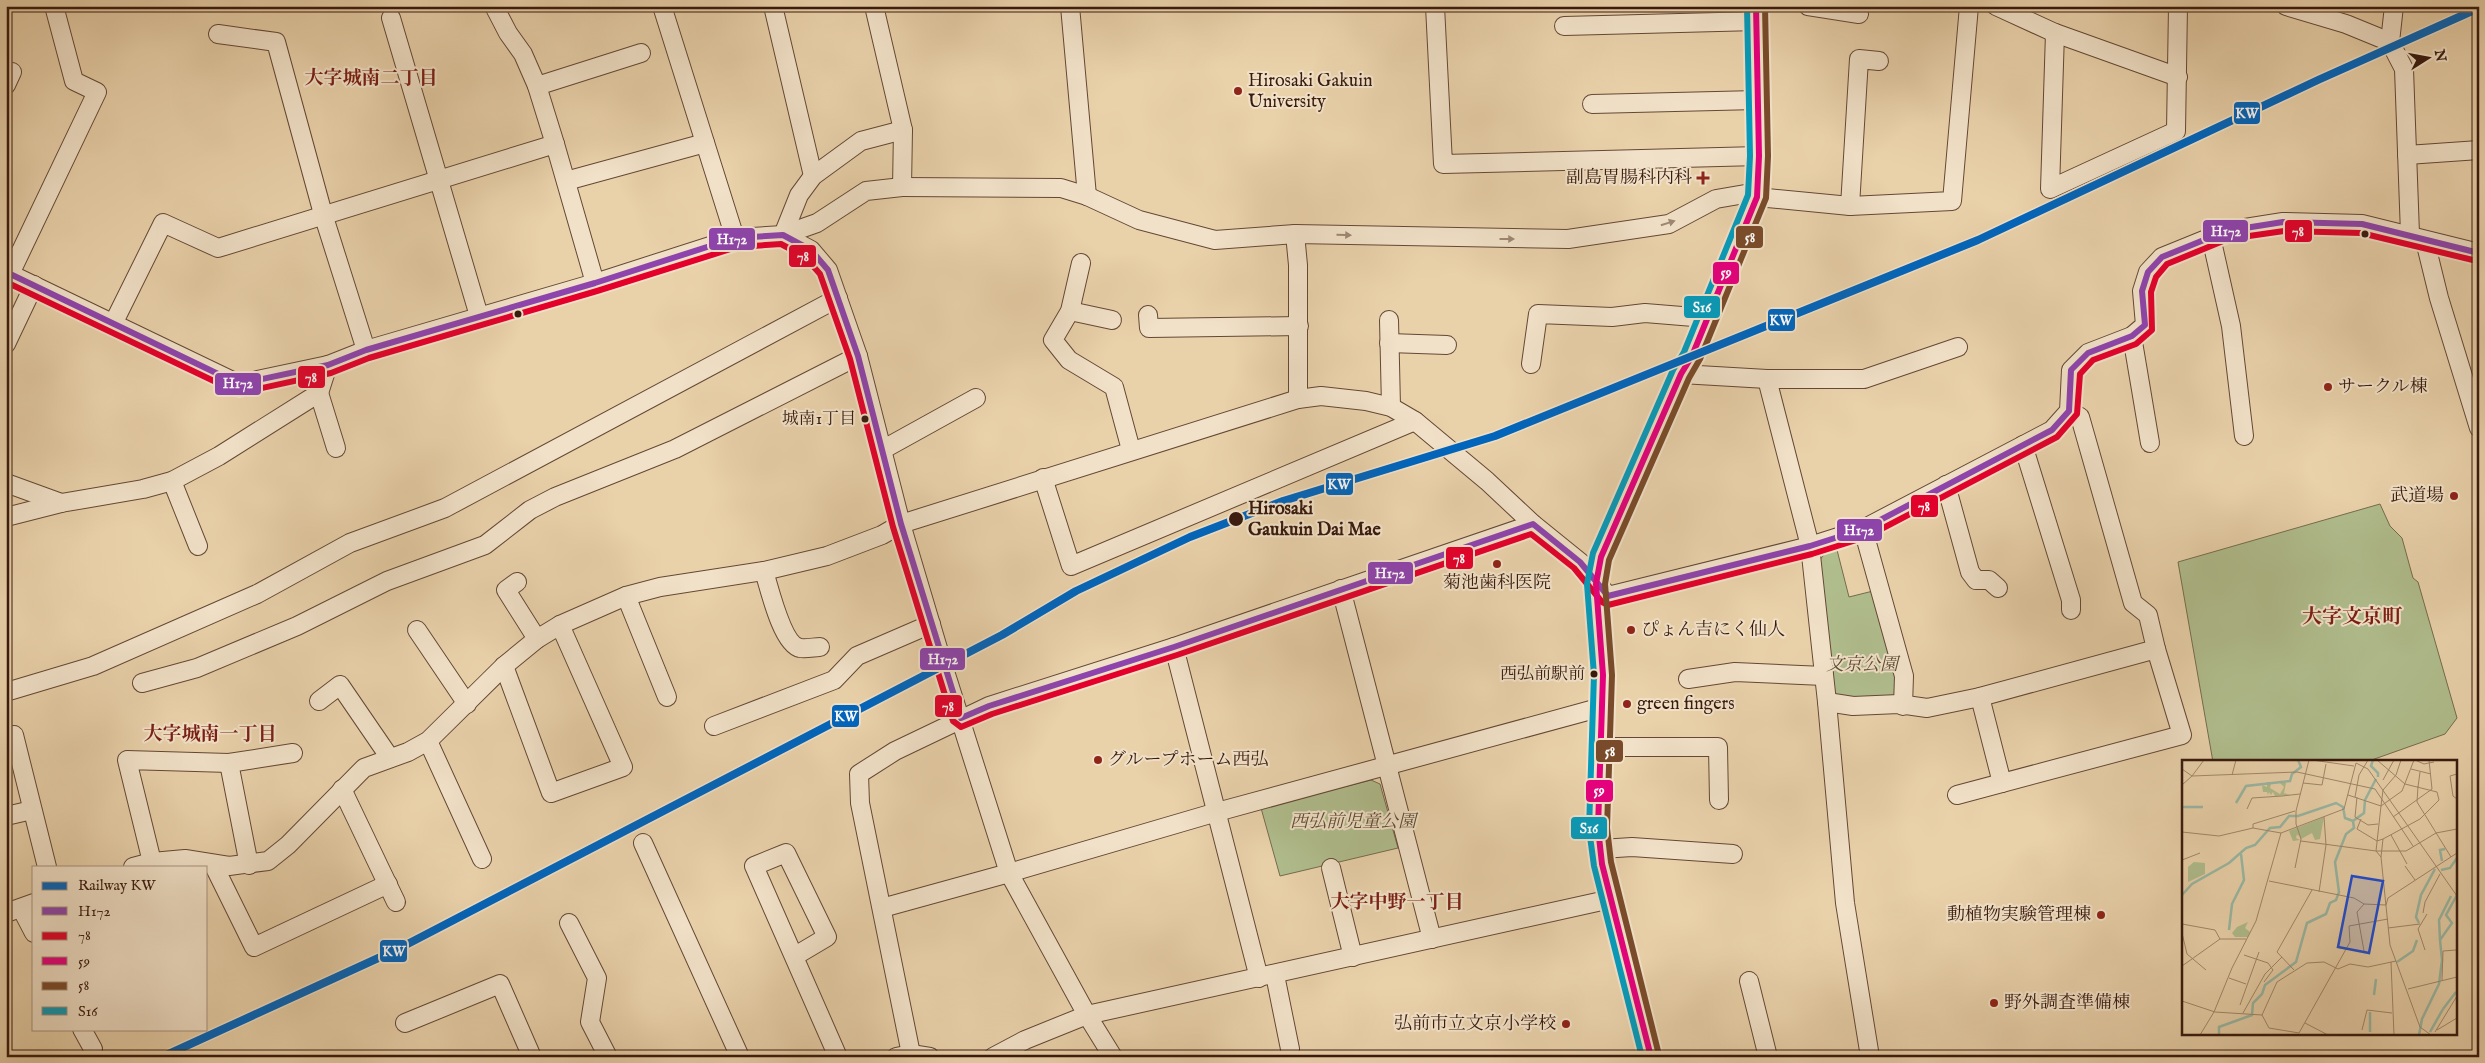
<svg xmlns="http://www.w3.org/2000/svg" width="2485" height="1063" viewBox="0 0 2485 1063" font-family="'IM FELL English','Noto Serif JP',serif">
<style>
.green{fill:#b0bd8d;stroke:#746c4e}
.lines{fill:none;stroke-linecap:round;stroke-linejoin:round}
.minor-casing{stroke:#644835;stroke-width:20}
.major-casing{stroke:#381a0e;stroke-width:24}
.minor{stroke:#f1e1c8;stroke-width:18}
.major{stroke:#e9d1aa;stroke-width:21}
.bus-1-casing{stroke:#f1e1c8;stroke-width:10}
.bus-2-casing{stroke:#f1e1c8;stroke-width:10}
.bus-3-casing{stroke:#f1e1c8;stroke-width:10}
.bus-4-casing{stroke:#f1e1c8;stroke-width:10}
.bus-5-casing{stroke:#f1e1c8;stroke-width:10}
.bus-1{stroke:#8e44ad;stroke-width:6}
.bus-2{stroke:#e4002b;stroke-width:6}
.bus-3{stroke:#e5007d;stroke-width:6}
.bus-4{stroke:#7a4b2a;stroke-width:6}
.bus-5{stroke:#069bbb;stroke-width:6}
.rail-1-casing{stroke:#f1e1c8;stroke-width:11}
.rail-1{stroke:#0065bd;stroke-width:8}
.oneway{fill:#9e8774}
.poi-dot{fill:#8f2418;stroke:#f1e1c8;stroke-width:2}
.bus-dot{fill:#381a0e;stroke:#f1e1c8;stroke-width:2}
.labels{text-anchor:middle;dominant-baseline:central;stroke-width:4;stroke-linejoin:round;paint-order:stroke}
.bus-label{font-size:17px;fill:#381a0e;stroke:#f1e1c8;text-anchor:end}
.poi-label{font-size:18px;fill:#381a0e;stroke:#f1e1c8;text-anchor:start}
.stop-label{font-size:18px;font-weight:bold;fill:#381a0e;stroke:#f1e1c8;text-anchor:start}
.park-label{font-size:18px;font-style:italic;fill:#5c4b34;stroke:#f1e1c8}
.neighbourhood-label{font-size:19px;font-weight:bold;fill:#7a1f14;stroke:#f1e1c8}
.quarter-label{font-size:20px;font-weight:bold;fill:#7a1f14;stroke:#f1e1c8}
.inset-river{fill:none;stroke:#99b8a4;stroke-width:2.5}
.inset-road{fill:none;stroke:#a2886c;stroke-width:1}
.view{fill:#1d4ed8;fill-opacity:0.15;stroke:#1d4ed8;stroke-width:2.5}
.inset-edge{fill:none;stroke:#381a0e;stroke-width:2.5}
.line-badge{stroke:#f1e1c8;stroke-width:2}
.badge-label{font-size:14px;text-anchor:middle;font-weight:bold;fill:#fff}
</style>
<rect width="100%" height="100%" fill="#e9d1aa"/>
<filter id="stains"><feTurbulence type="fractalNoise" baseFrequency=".004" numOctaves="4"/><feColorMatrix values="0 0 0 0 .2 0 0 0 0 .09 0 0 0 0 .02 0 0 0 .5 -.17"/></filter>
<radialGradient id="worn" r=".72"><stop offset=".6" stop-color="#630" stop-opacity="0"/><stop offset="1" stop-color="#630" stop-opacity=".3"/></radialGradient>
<!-- green -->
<g class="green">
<polygon points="2380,504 2390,526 2402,538 2413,578 2418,582 2457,718 2445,734 2366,762 2213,762 2178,562"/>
<polygon points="1837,550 1849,597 1877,590 1899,692 1893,697 1837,697 1832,692 1820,560 1826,551"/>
<polygon points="1371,780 1380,784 1398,848 1280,876 1261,808"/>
</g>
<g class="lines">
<defs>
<g id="minor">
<polyline points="494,6 508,33 523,54 537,86 555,144"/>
<polyline points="662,6 735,238"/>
<polyline points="773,6 813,176"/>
<polyline points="1070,6 1087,196"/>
<polyline points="1435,6 1443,164 1759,156"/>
<polyline points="1808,6 1859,14"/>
<polyline points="1996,6 2055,33 2178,77"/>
<polyline points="2286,6 2346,24 2390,42"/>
<polyline points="2394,6 2390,42 2404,69 2410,234"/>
<polyline points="391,18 479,316"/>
<polyline points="1564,26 1757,21"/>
<polyline points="2055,33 2050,189 2176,131 2178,6"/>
<polyline points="218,34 276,42 323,214 366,350"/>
<polyline points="6,85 12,72"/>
<polyline points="537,86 641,53"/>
<polyline points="1592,104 1757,100"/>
<polyline points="2407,155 2479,150"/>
<polyline points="566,181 705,143"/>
<polyline points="902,187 1061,188 1087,196 1139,220 1215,240 1295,234 1568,239 1669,224 1716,199 1745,194 1757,197 1850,206 1952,201 1969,6"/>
<polyline points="1850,206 1859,59 1879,61"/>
<polyline points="1295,234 1298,265 1298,399"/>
<polyline points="783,235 811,250 828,270 858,356 901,524 943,665 1009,873 1087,1015 1113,1057"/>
<polyline points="783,235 799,195 813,176 861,141 903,130 874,6"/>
<polyline points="2211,237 2231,326 2244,436"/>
<polyline points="2425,241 2439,298 2479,428"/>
<polyline points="1081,263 1070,311 1053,340 1069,360 1114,387 1131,450"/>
<polyline points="6,272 239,384 328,365 366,350 595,283 735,238 783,235 817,223 866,191 902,187 903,130"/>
<polyline points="10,274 97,92 74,81 54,6"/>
<polyline points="1070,311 1112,320"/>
<polyline points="1148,315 1149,328 1299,326"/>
<polyline points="1389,320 1391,407"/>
<polyline points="113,324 163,223 218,248 555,144 595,283"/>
<polyline points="2132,336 2150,443"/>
<polyline points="1389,343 1447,345"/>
<polyline points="6,344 34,285"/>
<polyline points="1531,364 1538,314 1612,317 1645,313 1706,318"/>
<polyline points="1681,374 1767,379 1864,379 1958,347"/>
<polyline points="1767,379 1810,546 1827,702 1845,903 1870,1057"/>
<polyline points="319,393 336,448"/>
<polyline points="2023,445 2071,600 2071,610"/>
<polyline points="882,450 976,398"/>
<polyline points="1043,478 1071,566 1415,421"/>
<polyline points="172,481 198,546"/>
<polyline points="6,483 61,503"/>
<polyline points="1946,485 1970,572 1976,580 1989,580 1998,588"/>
<polyline points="6,517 61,503 143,489 172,481 219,456 319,393 328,365"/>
<polyline points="1863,529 1904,676 1903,706"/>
<path d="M764,571c5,16 18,73 36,77 6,1 15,-1 20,-1"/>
<polyline points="517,582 506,590 537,639"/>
<polyline points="1341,589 1432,939"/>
<polyline points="626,596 667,697"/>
<polyline points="417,630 467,704"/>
<polyline points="1174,647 1259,978"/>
<polyline points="504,666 551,793 623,767 560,625"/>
<polyline points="1688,679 1735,672 1824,676"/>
<polyline points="142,683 197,668 297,626 387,581 485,545 530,510 555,497 675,449 858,356"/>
<polyline points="6,692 93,666 257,594 350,543 445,508 838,298"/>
<polyline points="1980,697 2002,783"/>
<polyline points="319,701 340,685 390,758"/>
<polyline points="1827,702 1853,706 1899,704 1927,708 1980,697 2156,649 2148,615 2133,603 2080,417 2069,411"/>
<polyline points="714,726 834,680 857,656 931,624"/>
<polyline points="14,735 47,867"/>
<polyline points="428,741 482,859"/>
<polyline points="1600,747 1718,747 1719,800"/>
<polyline points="229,763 249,865"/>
<polyline points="342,789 396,902"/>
<polyline points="1957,795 2182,735 2156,649"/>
<polyline points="6,816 32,810"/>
<polyline points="643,843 740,1057"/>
<polyline points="1601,849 1632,847 1733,854"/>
<polyline points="152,862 127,760 229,763 293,753"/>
<polyline points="213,864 254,947 388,884"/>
<polyline points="133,867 152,862 185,859 229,866 268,861 288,845 364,768 408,752 428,741 504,666 537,639 560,625 626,596 660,587 764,571 827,556 882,535 901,524 1298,399 1321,396 1366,401 1391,407 1415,421 1487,481 1533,524 1580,562 1608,596 1810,546 1863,529 2052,430 2069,411 2071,370 2088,353 2132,336 2145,325 2142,291 2148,272 2162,257 2226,231 2283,222 2362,224 2479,253"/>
<polyline points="1331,868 1353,957"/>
<polyline points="21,908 34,933"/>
<polyline points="882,908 1009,873 1217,812 1602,707"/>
<polyline points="6,913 34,903"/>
<polyline points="569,923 597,978 590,1022 608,1057"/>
<polyline points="795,956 827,937 786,853 754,866 838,1057"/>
<polyline points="1275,975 1290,1049"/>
<polyline points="1749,981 1768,1057"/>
<polyline points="405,1023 500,984 532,1057"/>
<polyline points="82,1029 93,1049"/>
<polyline points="911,1054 860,803 859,774 895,751 989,706 1174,647 1533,524"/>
<polyline points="896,1057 911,1054 930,1057"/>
<polyline points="993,1057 1025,1040 1087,1015 1611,899"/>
</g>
<polyline id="major" points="1651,1057 1602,864 1598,828 1603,675 1596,584 1601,557 1681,374 1692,356 1757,197 1759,156 1756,6"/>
</defs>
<!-- minor casing -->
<use href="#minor" class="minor-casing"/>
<!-- major casing -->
<use href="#major" class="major-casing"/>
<!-- minor -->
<use href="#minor" class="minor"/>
<!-- major -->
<use href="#major" class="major"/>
<defs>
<polyline id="bus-1" points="6,272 239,384 328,365 366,350 595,283 735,238 783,235 811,250 828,270 858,356 901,524 961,718 989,706 1174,647 1533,524 1580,562 1608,596 1810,546 1863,529 2052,430 2069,411 2071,370 2088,353 2132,336 2145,325 2142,291 2148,272 2162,257 2226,231 2283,222 2362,224 2479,253"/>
<polyline id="bus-2" points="6,282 239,393 331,373 369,358 597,291 737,247 781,244 805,257 820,274 850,359 893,527 953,721 961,727 992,714 1177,655 1531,534 1574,568 1602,602 1608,605 1812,554 1866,537 2057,437 2077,414 2080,374 2093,360 2136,344 2152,330 2151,292 2156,277 2167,264 2228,239 2284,231 2361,233 2477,261"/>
<polyline id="bus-3" points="1651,1057 1602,864 1598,828 1603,675 1596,584 1601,557 1681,374 1692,356 1757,197 1759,156 1756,6"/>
<polyline id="bus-4" points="1659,1055 1611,862 1607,828 1612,675 1605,584 1609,560 1689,378 1700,359 1766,198 1768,156 1765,6"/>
<polyline id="bus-5" points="1642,1057 1594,866 1589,829 1594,675 1587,584 1593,553 1673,370 1684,352 1748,195 1750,156 1747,6"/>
</defs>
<!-- bus-1 casing -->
<use href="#bus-1" class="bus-1-casing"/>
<!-- bus-2 casing -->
<use href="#bus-2" class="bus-2-casing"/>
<!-- bus-3 casing -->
<use href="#bus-3" class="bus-3-casing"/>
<!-- bus-4 casing -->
<use href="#bus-4" class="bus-4-casing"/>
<!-- bus-5 casing -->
<use href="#bus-5" class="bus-5-casing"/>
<!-- bus-1 -->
<use href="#bus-1" class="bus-1"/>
<!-- bus-2 -->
<use href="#bus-2" class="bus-2"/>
<!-- bus-3 -->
<use href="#bus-3" class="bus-3"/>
<!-- bus-4 -->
<use href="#bus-4" class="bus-4"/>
<!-- bus-5 -->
<use href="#bus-5" class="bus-5"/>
<defs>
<polyline id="rail-1" points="162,1057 398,949 1002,635 1076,591 1190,537 1283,501 1495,436 1978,240 2318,80 2479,8"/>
</defs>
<!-- rail-1 casing -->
<use href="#rail-1" class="rail-1-casing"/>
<!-- rail-1 -->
<use href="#rail-1" class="rail-1"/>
</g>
<!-- one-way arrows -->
<defs><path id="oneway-solid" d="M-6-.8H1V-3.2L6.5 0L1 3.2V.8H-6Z" transform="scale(1.25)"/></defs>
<g class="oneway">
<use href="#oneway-solid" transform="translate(1668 223) rotate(-18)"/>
<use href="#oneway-solid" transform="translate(1344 235) rotate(2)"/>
<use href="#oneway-solid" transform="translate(1507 239)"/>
</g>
<!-- markers -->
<g class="poi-dot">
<circle cx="1238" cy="91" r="5"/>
<path d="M1700.5 170.5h5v5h5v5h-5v5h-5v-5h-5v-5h5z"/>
<circle cx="2328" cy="387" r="5"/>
<circle cx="2454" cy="496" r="5"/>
<circle cx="1497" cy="564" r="5"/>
<circle cx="1631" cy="630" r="5"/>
<circle cx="1627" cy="704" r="5"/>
<circle cx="1098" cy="760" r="5"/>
<circle cx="2101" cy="915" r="5"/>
<circle cx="1994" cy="1003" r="5"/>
<circle cx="1566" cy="1024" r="5"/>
</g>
<g class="bus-dot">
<circle cx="2365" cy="234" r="4.5"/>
<circle cx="518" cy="314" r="4.5"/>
<circle cx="865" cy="419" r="4.5"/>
<circle cx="1236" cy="519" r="8"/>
<circle cx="1594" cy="674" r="4.5"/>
</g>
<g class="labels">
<!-- bus labels -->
<g class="bus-label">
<text x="856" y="419">城南1丁目</text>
<text x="1585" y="674">西弘前駅前</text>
</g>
<!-- poi labels -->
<g class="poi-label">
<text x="1248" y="81">Hirosaki Gakuin<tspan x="1248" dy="21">University</tspan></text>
<text x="1692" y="178" text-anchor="end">副島胃腸科内科</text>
<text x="2338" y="387">サークル棟</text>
<text x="2444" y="496" text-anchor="end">武道場</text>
<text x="1497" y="583" text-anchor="middle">菊池歯科医院</text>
<text x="1641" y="630">ぴょん吉にく仙人</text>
<text x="1637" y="704">green fingers</text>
<text x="1108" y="760">グループホーム西弘</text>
<text x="2091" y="915" text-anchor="end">動植物実験管理棟</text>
<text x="2004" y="1003">野外調査準備棟</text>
<text x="1556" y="1024" text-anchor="end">弘前市立文京小学校</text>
</g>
<!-- stop labels -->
<g class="stop-label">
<text x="1248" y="509">Hirosaki<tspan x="1248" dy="21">Gaukuin Dai Mae</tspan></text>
</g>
<!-- park labels -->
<g class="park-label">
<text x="1862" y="665">文京公園</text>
<text x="1353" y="822">西弘前児童公園</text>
</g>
<!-- neighbourhood labels -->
<g class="neighbourhood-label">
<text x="371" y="79">大字城南二丁目</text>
<text x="210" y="735">大字城南一丁目</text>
<text x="1397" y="903">大字中野一丁目</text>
</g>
<!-- quarter labels -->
<g class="quarter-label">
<text x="2352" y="617">大字文京町</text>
</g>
</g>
<!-- overview -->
<g transform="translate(2182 760)">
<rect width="275" height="275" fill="#e9d1aa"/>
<path d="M85,22l9,1 -5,1 -1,4 10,6 4,-7 -4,-4h6l-2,10 6,2 -15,1 -2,-4 -2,3 -2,-3 -1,3 -1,-3h-4l-1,-7 5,2zM142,57l-4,22 -5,1 -3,-7 -11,6 -2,-4 -1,1 -1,-2 -1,4 4,2 -7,1 -4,-10zM12,102l11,1v11l-17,8v-15zM66,162l-3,6 5,4 -2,5h-13l-3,-4 5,-6z" fill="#b0bd8d"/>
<path class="inset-river" d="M191,0l-2,6 7,7v4M54,43l10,-17 44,-5 2,-7 9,-7 -3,-7M0,47h21M171,61l11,-8 1,-13 11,-21M260,101l-2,-11 5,-1M47,103l17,-15 9,-3 15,-17 10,-1 9,-11h9l38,-13 7,4 2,11 8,3M259,110l9,-2 7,-10M0,135l10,-11 37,-21M237,163l-3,-6 5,-22 14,-26M47,170l3,-26 12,-24 -3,-26M258,180l-1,-20 12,-24M215,202l16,-11 4,-11M192,235l2,-16M261,249l13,-17M188,252v20M248,272l13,-23M37,275v-8l33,-12 1,-12 9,-9 3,-9 31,-23 11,-39 19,-9 4,-11 6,-3 3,-8 -4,-30 11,-28 8,-6 -1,-7M237,275l3,-16 17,-35 3,-24 -2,-20 12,-17 -6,-8 11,-20"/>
<path class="inset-road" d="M22,0l-12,16 105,-4 78,17 38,57M130,0l42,6M195,0l28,24 32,8M232,0l-12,31 -21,15 -5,45 5,6 9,88 30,82 11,8M233,0l9,4 10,-2M0,9l10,7 -10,9M229,9l20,5M275,14l-7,2 3,20 4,3M50,15l4,-15M201,20l11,-20M121,23l19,2 4,-21M236,26l-1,16 34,55M236,27l2,-15M166,35l33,11 2,-16 13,-15 5,-15M100,36l18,-2M173,37l4,-22 9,-15M175,37l-2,20 13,8 10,-1M65,49l5,-11 30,-2M211,57l39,-28 -3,-29M179,59l-4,10 20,12 6,-2 37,-20 19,-19 -2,-8M71,68v-4l42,-13M0,72l37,4 34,-8 28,5 63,-24 12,-46 12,6 89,127M209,75l16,29M119,81l75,10M194,91h30l30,-18 21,-4M199,97l2,-18M0,100l18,-7M223,106l10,14M113,108l6,-29 -5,-15v-13l13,-51M87,121l85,17 10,6 22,1M137,132l7,-47 -2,-28M182,144l-7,8 7,39M204,145l2,-7 69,-45M241,153l2,-11 15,-28M0,164l33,6 5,9M206,168l32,-4M0,173l5,21 19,16M243,190l-7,-21 9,-15M62,195l24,8 5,7 -9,12M209,202l3,73M0,206l38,-27h26M112,210l-17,-18 35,-62M47,218l17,6M260,220l1,-29 13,-1M226,229l49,-12M0,241l33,11 47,3M58,245l19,-53M61,253l22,-39 17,-17M80,255l7,13 30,5 51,-91 -1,-16 39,-7M80,255l15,-33 30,-19 17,-1 14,7 12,-5 18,3 28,-6M123,263l23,12M180,270l5,-20 25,3M255,270l20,-12M253,272l22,-36M18,275l14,-23 18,-44 24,-47 25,-88"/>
<path class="view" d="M170,116l31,5 -14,72 -31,-6z"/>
<rect width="275" height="275" class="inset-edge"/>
</g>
<g class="line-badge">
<rect x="2233" y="101" width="28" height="24" rx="5" fill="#0065bd"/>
<rect x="2202" y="219" width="47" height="24" rx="5" fill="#8e44ad"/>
<rect x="2284" y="219" width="29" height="24" rx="5" fill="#e4002b"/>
<rect x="1735" y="225" width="29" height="24" rx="5" fill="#7a4b2a"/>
<rect x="708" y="227" width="48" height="24" rx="5" fill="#8e44ad"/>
<rect x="788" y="244" width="29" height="24" rx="5" fill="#e4002b"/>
<rect x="1712" y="261" width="28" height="24" rx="5" fill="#e5007d"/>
<rect x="1683" y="295" width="38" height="24" rx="5" fill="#069bbb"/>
<rect x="1767" y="308" width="29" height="24" rx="5" fill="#0065bd"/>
<rect x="297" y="365" width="29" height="24" rx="5" fill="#e4002b"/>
<rect x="214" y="372" width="48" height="24" rx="5" fill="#8e44ad"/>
<rect x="1325" y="472" width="29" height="24" rx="5" fill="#0065bd"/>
<rect x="1910" y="494" width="29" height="24" rx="5" fill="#e4002b"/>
<rect x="1836" y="518" width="47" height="24" rx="5" fill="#8e44ad"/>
<rect x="1445" y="546" width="29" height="24" rx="5" fill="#e4002b"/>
<rect x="1367" y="561" width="47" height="24" rx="5" fill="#8e44ad"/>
<rect x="919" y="647" width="47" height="24" rx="5" fill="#8e44ad"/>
<rect x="934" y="694" width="29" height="24" rx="5" fill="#e4002b"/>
<rect x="831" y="704" width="29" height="24" rx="5" fill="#0065bd"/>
<rect x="1595" y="739" width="29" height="24" rx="5" fill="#7a4b2a"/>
<rect x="1585" y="779" width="29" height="24" rx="5" fill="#e5007d"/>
<rect x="1570" y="816" width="38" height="24" rx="5" fill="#069bbb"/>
<rect x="379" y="939" width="29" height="24" rx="5" fill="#0065bd"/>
</g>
<g class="badge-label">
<text x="2247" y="118">KW</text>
<text x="2226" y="236">H172</text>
<text x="2298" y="236">78</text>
<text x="1750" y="242">58</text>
<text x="732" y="244">H172</text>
<text x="803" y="261">78</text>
<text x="1726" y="277">59</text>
<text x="1702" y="312">S16</text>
<text x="1781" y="325">KW</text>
<text x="311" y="382">78</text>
<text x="238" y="388">H172</text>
<text x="1339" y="489">KW</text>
<text x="1924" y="511">78</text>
<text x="1859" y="535">H172</text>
<text x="1459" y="563">78</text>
<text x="1390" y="578">H172</text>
<text x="943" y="664">H172</text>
<text x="948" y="711">78</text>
<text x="846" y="721">KW</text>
<text x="1610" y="756">58</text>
<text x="1599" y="795">59</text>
<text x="1589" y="833">S16</text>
<text x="394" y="956">KW</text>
</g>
<!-- margin -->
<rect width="2485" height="1063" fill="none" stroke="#e9d1aa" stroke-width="25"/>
<rect x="8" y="8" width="2470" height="1048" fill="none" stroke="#381a0e" stroke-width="2.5"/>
<rect x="12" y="12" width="2460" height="1038" fill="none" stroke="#381a0e"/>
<!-- legend -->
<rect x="32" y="866" width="175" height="165" fill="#f1e1c8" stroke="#a7917e"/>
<rect x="42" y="882" width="25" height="8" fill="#0065bd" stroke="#a7917e"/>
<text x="78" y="890" font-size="15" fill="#381a0e">Railway KW</text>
<rect x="42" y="907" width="25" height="8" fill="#8e44ad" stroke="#a7917e"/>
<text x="78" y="916" font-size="15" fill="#381a0e">H172</text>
<rect x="42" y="932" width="25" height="8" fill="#e4002b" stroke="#a7917e"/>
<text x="78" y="940" font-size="15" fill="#381a0e">78</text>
<rect x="42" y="957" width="25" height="8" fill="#e5007d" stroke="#a7917e"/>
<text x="78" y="966" font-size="15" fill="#381a0e">59</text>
<rect x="42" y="982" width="25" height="8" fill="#7a4b2a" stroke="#a7917e"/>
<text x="78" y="990" font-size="15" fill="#381a0e">58</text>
<rect x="42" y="1007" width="25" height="8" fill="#069bbb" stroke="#a7917e"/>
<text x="78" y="1016" font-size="15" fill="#381a0e">S16</text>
<!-- north arrow -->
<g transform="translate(2428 58) rotate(79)" stroke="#f1e1c8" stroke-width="4" paint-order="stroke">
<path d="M0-4L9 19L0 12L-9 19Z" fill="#381a0e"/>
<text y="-8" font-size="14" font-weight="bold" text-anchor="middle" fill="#381a0e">N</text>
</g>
<rect width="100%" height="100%" filter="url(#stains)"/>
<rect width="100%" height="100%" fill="url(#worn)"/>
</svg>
